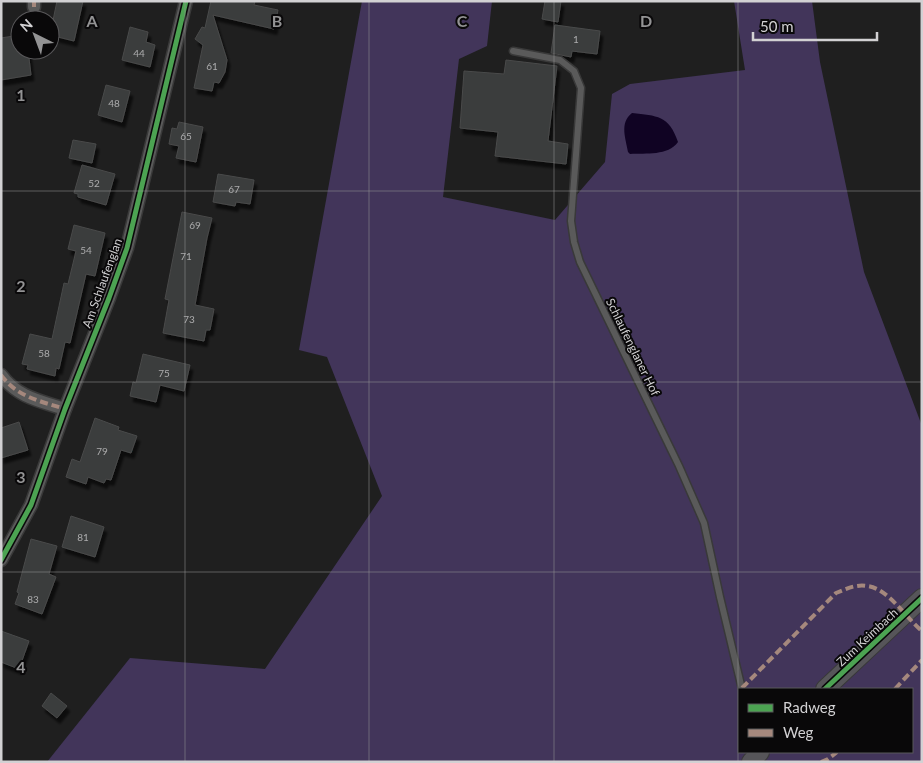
<svg xmlns="http://www.w3.org/2000/svg" width="923" height="763" viewBox="0 0 923 763" font-family="Lato,sans-serif">
<style>
.green{fill:#42355a;fill-rule:evenodd}
.water{fill:#100323}
.building{fill:#3b3c3c;stroke:#494a4a;filter:url(#shadow)}
.lines{fill:none;stroke-linecap:round;stroke-linejoin:round}
.lane-casing{stroke:#393939;stroke-width:9}
.street-casing{stroke:#393939;stroke-width:15}
.secondary-casing{stroke:#393939;stroke-width:20}
.lane{stroke:#5a5a5a;stroke-width:6}
.street{stroke:#5a5a5a;stroke-width:12}
.secondary{stroke:#565559;stroke-width:18}
.quiet{stroke:#a5887d;stroke-width:4;stroke-dasharray:8 4;stroke-linecap:butt}
.cycleway-casing{stroke:#090809;stroke-width:8}
.cycleway{stroke:#4ca352;stroke-width:5}
.grid{fill:none;stroke:#939394;stroke-width:1;stroke-opacity:0.55}
.labels{text-anchor:middle;dominant-baseline:central;stroke-width:4;stroke-linejoin:round;paint-order:stroke}
.number-label{font-size:10px;fill:#acacad}
.street-label{font-size:12px;fill:#d2d1d3;stroke:#090809}
.grid-label{font-size:16px;text-anchor:middle;font-weight:bold;fill:#939394;stroke:#090809;stroke-width:4;stroke-linejoin:round;paint-order:stroke}
</style>
<defs>
<filter id="shadow"><feDropShadow dx="3" dy="5.5" stdDeviation="1" flood-color="#0009"/></filter>
</defs>
<rect width="100%" height="100%" fill="#1f1f1f"/>
<!-- green -->
<path class="green" d="M362,1h130l-5,45 -28,13 -16,138 112,23 50,-58 7,-68 18,-10 115,-14 -11,-69h78l8,61 44,210 58,154v336h-875l83,-104 135,11 117,-173 -55,-139 -28,-7zM739,689h173v63h-173z"/>
<!-- water -->
<path class="water" d="M632,113c25,3 37,2 46,29 -10,14 -32,11 -48,12l-2,-2c-2,-13 -9,-29 4,-39z"/>
<!-- building -->
<g class="building">
<polygon points="57,1 83,1 74,41 50,35"/>
<polygon points="211,1 255,1 254,5 278,10 274,29 213,15 227,60 225,72 219,83 214,82 212,91 194,88 203,45 195,39 202,27 205,28"/>
<polygon points="545,1 561,1 558,22 542,19"/>
<polygon points="555,25 600,31 597,54 572,51 571,57 551,53"/>
<polygon points="130,27 148,32 146,42 155,45 150,67 122,60"/>
<polygon points="20,35 20,50 28,50 31,75 1,80 1,38"/>
<polygon points="506,60 557,66 548,141 568,144 566,164 495,156 498,132 460,128 464,71 504,74"/>
<polygon points="106,85 130,91 122,122 98,115"/>
<polygon points="179,122 203,127 196,162 176,158 179,146 169,144 172,128 177,129"/>
<polygon points="73,140 96,144 92,163 69,158"/>
<polygon points="82,165 115,174 106,205 78,197 78,194 74,193"/>
<polygon points="218,174 254,180 250,204 236,202 235,206 213,202"/>
<polygon points="182,212 212,218 207,238 195,305 214,309 210,330 206,330 204,341 163,333 169,300 165,299"/>
<polygon points="74,225 105,233 95,276 86,274 70,343 65,342 59,369 56,368 55,376 27,369 28,365 22,364 30,334 52,339 64,283 68,284 76,251 68,249"/>
<polygon points="143,354 190,365 184,391 160,385 156,402 130,396 133,382 136,383"/>
<polygon points="95,418 119,427 118,430 137,436 131,453 121,450 111,480 106,479 104,483 88,477 86,484 66,477 72,459 80,462"/>
<polygon points="19,422 28,450 1,458 1,428"/>
<polygon points="71,516 104,527 95,557 62,547"/>
<polygon points="31,539 57,546 49,574 56,577 42,614 15,604 19,593 17,592"/>
<polygon points="1,631 29,641 19,669 1,662"/>
<polygon points="51,693 67,706 57,718 42,706"/>
</g>
<g class="lines">
<defs>
<polyline id="lane" points="513,51 560,60 574,71 581,88 571,221 574,242 580,262 679,466 704,523 720,597 742,689"/>
<g id="street">
<polyline points="34,7 34,1"/>
<path d="M1,375c16,22 39,26 64,34"/>
<polyline points="1,560 31,505 65,409 109,298 127,248 186,1"/>
</g>
<g id="secondary">
<polyline points="825,689 922,598"/>
<polyline points="751,762 760,752"/>
</g>
</defs>
<!-- lane casing -->
<use href="#lane" class="lane-casing"/>
<!-- street casing -->
<use href="#street" class="street-casing"/>
<!-- secondary casing -->
<use href="#secondary" class="secondary-casing"/>
<!-- lane -->
<use href="#lane" class="lane"/>
<!-- street -->
<use href="#street" class="street"/>
<!-- secondary -->
<use href="#secondary" class="secondary"/>
<!-- quiet -->
<g class="quiet">
<polyline points="34,7 34,1"/>
<path d="M1,375c16,22 39,26 64,34"/>
<path d="M742,688l94,-95c10,-4 20,-9 31,-7 21,2 39,32 55,45"/>
<polyline points="895,689 922,660"/>
<polyline points="821,762 828,759 837,752"/>
</g>
<defs>
<g id="cycleway">
<polyline points="1,560 31,505 65,409 109,298 127,248 186,1"/>
<polyline points="825,689 922,598"/>
</g>
</defs>
<!-- cycleway casing -->
<use href="#cycleway" class="cycleway-casing"/>
<!-- cycleway -->
<use href="#cycleway" class="cycleway"/>
</g>
<!-- grid -->
<path class="grid" d="M185,1v761M369,1v761M554,1v761M738,1v761M1,191h921M1,382h921M1,572h921"/>
<g class="labels">
<!-- number labels -->
<g class="number-label">
<text x="576" y="39">1</text>
<text x="139" y="53">44</text>
<text x="212" y="66">61</text>
<text x="114" y="103">48</text>
<text x="186" y="136">65</text>
<text x="94" y="183">52</text>
<text x="234" y="189">67</text>
<text x="195" y="225">69</text>
<text x="86" y="250">54</text>
<text x="186" y="256">71</text>
<text x="189" y="319">73</text>
<text x="44" y="353">58</text>
<text x="164" y="373">75</text>
<text x="102" y="451">79</text>
<text x="83" y="537">81</text>
<text x="33" y="599">83</text>
</g>
<!-- street labels -->
<g class="street-label">
<text transform="translate(102 283) rotate(-70)">Am Schlaufenglan</text>
<text transform="translate(633 347) rotate(64)">Schlaufenglaner Hof</text>
<text transform="translate(867 637) rotate(-43)">Zum Keimbach</text>
</g>
</g>
<g class="grid-label">
<text x="92" y="27">A</text>
<text x="277" y="27">B</text>
<text x="462" y="27">C</text>
<text x="646" y="27">D</text>
<text x="21" y="101">1</text>
<text x="21" y="292">2</text>
<text x="21" y="483">3</text>
<text x="21" y="673">4</text>
</g>
<!-- border -->
<rect width="923" height="763" fill="none" stroke="#d2d1d3" stroke-width="5"/>
<!-- legend -->
<rect x="738" y="688" width="175" height="65" fill="#090809" stroke="#59585a"/>
<rect x="748" y="704" width="25" height="8" fill="#4ca352" stroke="#59585a"/>
<text x="783" y="713" font-size="15" fill="#d2d1d3">Radweg</text>
<rect x="748" y="729" width="25" height="8" fill="#a5887d" stroke="#59585a"/>
<text x="783" y="738" font-size="15" fill="#d2d1d3">Weg</text>
<!-- north arrow -->
<g transform="translate(35 35) rotate(318)"><circle r="24" fill="#090809" stroke="#59585a"/>
<path d="M0-4L9 19L0 12L-9 19Z" fill="#939394"/>
<text y="-8" font-size="14" font-weight="bold" text-anchor="middle" fill="#d2d1d3">N</text>
</g>
<!-- scale -->
<path d="M753 32v8h124v-8" fill="none" stroke="#d2d1d3" stroke-width="2.5"/>
<text x="760" y="32" font-size="15" fill="#d2d1d3" stroke="#090809" stroke-width="4" paint-order="stroke">50 m</text>
</svg>
